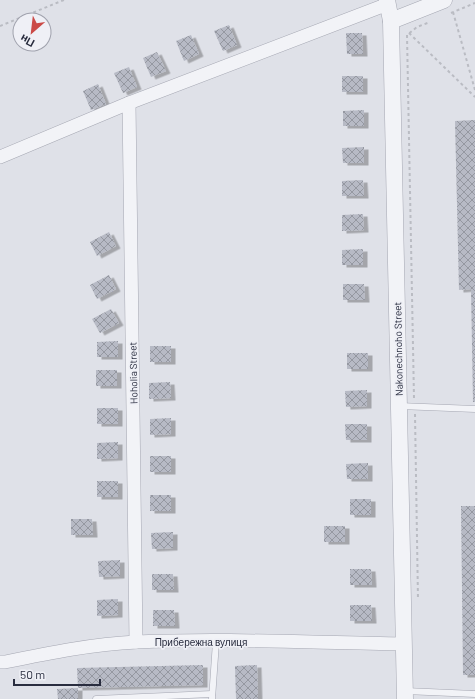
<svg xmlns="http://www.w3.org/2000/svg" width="475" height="699" viewBox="0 0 475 699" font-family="Barlow,sans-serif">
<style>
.building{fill:url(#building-cross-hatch);filter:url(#shadow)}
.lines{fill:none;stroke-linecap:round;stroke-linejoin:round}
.service-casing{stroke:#a5a7b2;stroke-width:7}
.minor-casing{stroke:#a5a7b2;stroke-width:14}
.tertiary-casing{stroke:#a5a7b2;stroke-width:17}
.path{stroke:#babcc3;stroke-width:2;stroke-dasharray:3 3;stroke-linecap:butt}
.service{stroke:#f2f3f7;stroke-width:6}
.minor{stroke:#f2f3f7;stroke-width:13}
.tertiary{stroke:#f2f3f7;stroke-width:16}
.labels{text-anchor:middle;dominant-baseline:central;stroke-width:3.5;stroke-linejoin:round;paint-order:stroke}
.street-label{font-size:10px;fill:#292d3f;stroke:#eff0f6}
</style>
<defs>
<pattern id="building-cross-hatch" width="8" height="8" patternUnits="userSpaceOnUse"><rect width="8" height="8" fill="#b7bac5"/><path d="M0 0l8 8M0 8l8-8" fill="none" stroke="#9598a1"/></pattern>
<filter id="shadow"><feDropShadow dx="4.5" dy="2.5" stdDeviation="0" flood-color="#0004"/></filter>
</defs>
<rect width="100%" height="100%" fill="#dfe1e8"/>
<!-- building -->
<g class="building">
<polygon points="229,25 237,45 223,51 214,31"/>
<polygon points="346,33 362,33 363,54 347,54"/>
<polygon points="191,35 199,54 184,61 176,41"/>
<polygon points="157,52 166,71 151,77 143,58"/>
<polygon points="129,67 137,87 123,93 114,73"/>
<rect x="342" y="76" width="21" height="16"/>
<polygon points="98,84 106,104 91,110 83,91"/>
<polygon points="364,110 364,126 343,126 343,111"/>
<polygon points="475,120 475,402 473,402 471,289 459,290 455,121"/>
<polygon points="364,147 364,163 343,163 342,148"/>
<polygon points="363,180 364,196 342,196 342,181"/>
<polygon points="363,214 364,230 342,231 342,215"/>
<polygon points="109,232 116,246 97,256 90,242"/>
<polygon points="363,249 363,265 342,265 342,250"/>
<polygon points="109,275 116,289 97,299 90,285"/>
<polygon points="343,284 364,284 365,300 343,300"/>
<polygon points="111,309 119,323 100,333 92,319"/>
<polygon points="118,341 118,357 97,357 97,342"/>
<rect x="150" y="346" width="21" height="16"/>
<rect x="347" y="353" width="21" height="16"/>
<rect x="96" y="370" width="21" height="16"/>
<polygon points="170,382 171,398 149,399 149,383"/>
<polygon points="367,390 367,406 346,407 345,391"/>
<rect x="97" y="408" width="21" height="16"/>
<polygon points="171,418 171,434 150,435 150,419"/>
<polygon points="345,424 367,424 367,440 346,440"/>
<polygon points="118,442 118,458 97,459 97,443"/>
<rect x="150" y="456" width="21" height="16"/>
<polygon points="368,463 368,479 347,479 346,464"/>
<rect x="97" y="481" width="21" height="16"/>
<rect x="150" y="495" width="21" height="16"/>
<rect x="350" y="499" width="21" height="16"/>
<polygon points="461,506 475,506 475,675 463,675"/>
<polygon points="71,519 92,519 93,535 71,535"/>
<rect x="324" y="526" width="21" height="16"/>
<polygon points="173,532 173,548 152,549 151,533"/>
<polygon points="120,560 120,576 99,577 98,561"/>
<polygon points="350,569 371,569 372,585 350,585"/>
<polygon points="152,574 173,574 174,590 152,590"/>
<polygon points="118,599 118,615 97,616 97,600"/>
<polygon points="350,605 371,605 372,621 350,621"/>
<polygon points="153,610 174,610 175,626 153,626"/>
<polygon points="203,665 203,685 78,688 77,668"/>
<polygon points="257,665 258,699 236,699 235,666"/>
<polygon points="78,688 78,699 58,699 57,689"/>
</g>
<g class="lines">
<defs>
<g id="service">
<polyline points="399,406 475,409"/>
<polyline points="405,691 475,694"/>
<polyline points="96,699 212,694"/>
<polyline points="212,699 216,642"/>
</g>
<g id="minor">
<polyline points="129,103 136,642"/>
<polyline points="0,157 129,103 388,4"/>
<path d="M0,662h5c44,-9 88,-18 132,-20 89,-4 179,1 267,2"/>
</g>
<g id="tertiary">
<polyline points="387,0 391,21 405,699"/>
<polyline points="391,21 444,0"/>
</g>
</defs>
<!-- service casing -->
<use href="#service" class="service-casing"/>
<!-- minor casing -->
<use href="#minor" class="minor-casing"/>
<!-- tertiary casing -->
<use href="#tertiary" class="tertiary-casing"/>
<!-- path -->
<g class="path">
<polyline points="453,12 475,90"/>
<polyline points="451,13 475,3"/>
<polyline points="0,26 64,0"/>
<polyline points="409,33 475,97"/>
<polyline points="414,398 407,35 417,27 430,22"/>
<polyline points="415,414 418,600"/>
</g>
<!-- service -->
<use href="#service" class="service"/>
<!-- minor -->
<use href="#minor" class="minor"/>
<!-- tertiary -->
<use href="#tertiary" class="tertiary"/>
</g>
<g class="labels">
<!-- street labels -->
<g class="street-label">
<text transform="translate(398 349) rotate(-91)">Nakonechnoho Street</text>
<text transform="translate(133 373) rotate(-91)">Hoholia Street</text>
<text x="201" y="642">Прибережна вулиця</text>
</g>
</g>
<!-- north arrow -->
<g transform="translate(32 32) rotate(208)"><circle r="19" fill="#eff0f6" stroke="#a0a2ad"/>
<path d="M0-3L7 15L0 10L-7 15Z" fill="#cb4a47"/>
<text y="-6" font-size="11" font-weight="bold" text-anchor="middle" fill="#292d3f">Пн</text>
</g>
<!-- scale -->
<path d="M14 679v6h86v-6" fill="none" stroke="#292d3f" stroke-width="2"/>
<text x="20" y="679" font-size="12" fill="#292d3f" stroke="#eff0f6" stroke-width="3" paint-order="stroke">50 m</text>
</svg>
